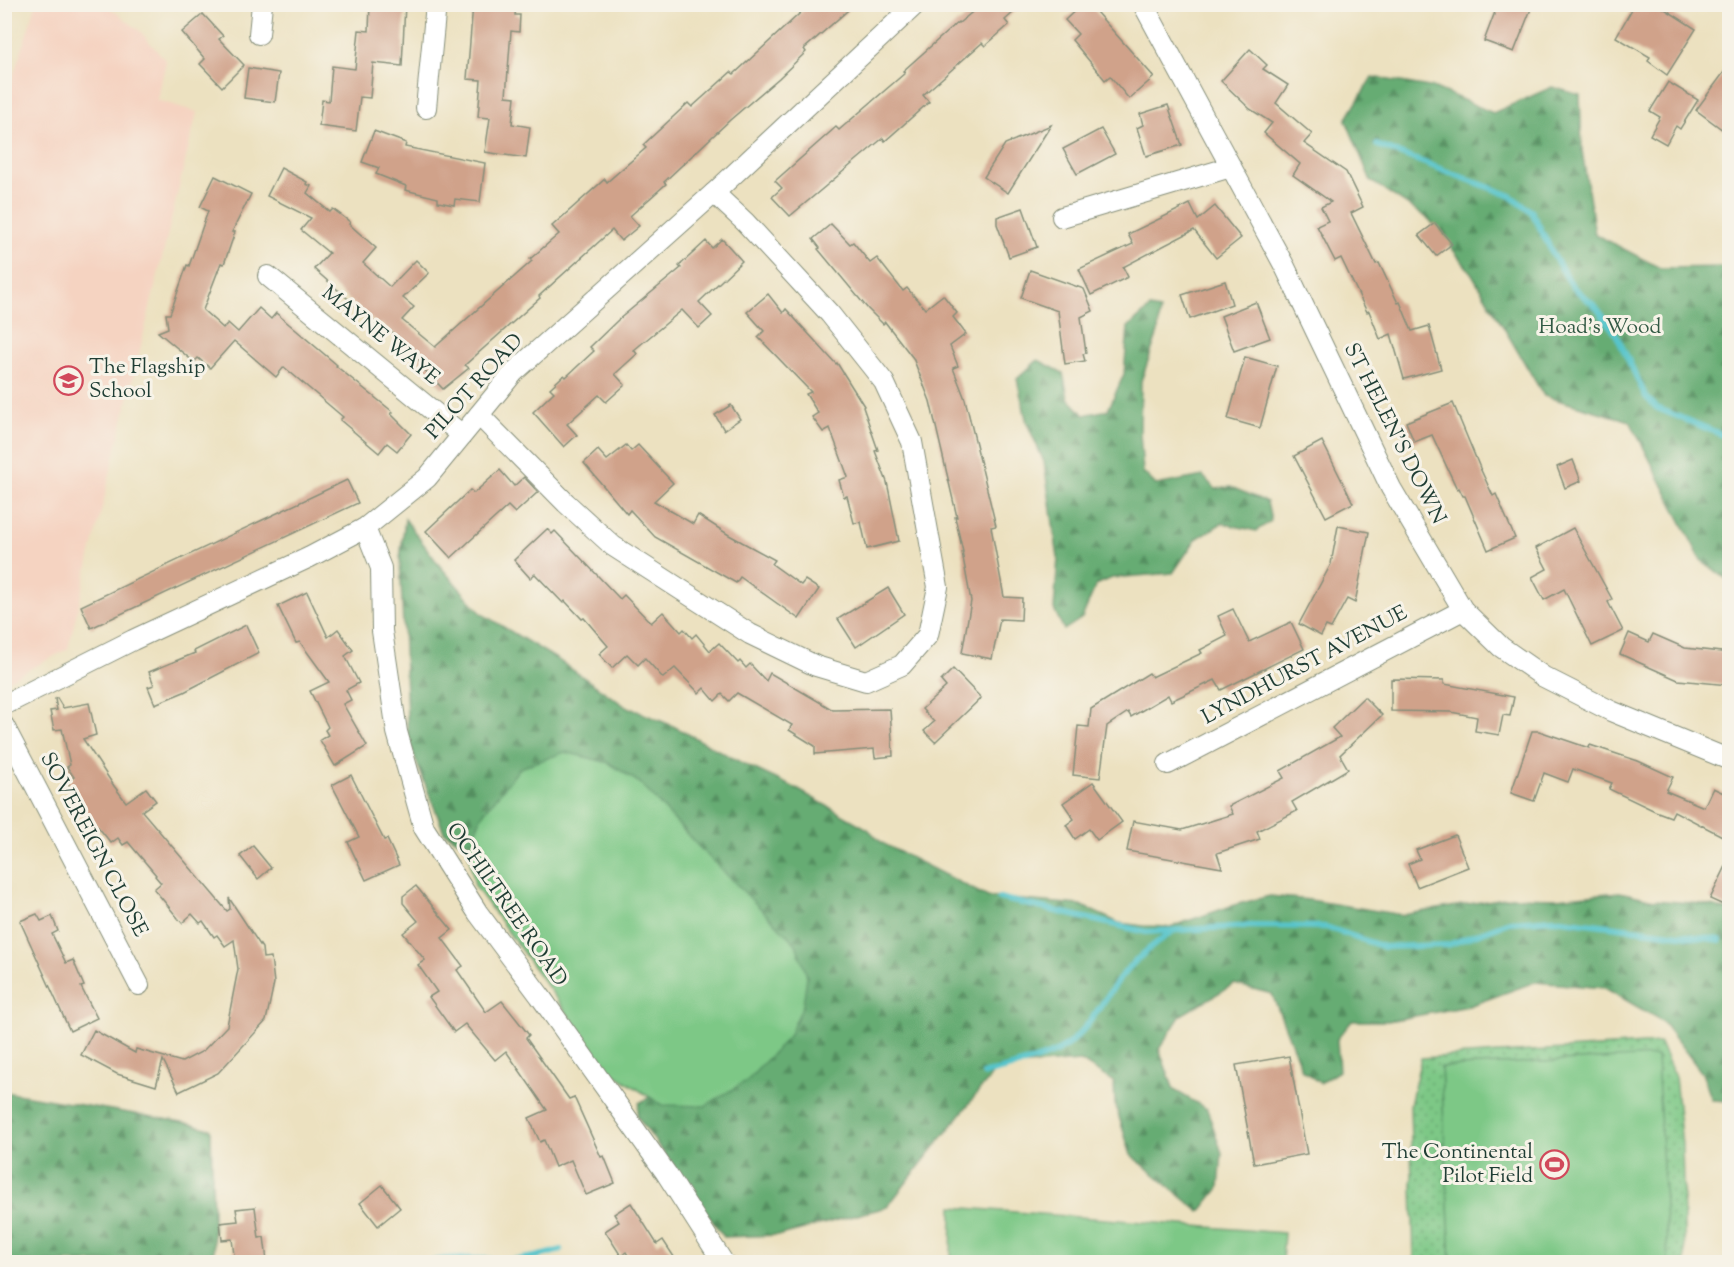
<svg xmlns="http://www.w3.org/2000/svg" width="1734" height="1267" viewBox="0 0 1734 1267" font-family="'Sorts Mill Goudy',serif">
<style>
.built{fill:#f5d3c1}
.grass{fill:url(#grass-dots);stroke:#4e825d;stroke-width:1.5}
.forest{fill:url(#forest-firs);stroke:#427454;stroke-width:1.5}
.park{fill:#7dc886;stroke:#4e825d;stroke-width:1.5}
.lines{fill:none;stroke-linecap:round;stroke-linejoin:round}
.stream{stroke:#56c4cb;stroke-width:6}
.building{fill:#d0a28a}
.minor-casing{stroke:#868f7a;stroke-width:22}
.minor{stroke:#fff;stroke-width:20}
.labels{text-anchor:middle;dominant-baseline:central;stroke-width:6;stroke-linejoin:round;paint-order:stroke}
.park-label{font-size:21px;fill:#325944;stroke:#f7f3e8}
.street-label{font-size:21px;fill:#1f3d34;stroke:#f7f3e8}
.poi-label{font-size:21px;fill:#1f3d34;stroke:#f7f3e8;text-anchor:start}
</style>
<defs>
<pattern id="grass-dots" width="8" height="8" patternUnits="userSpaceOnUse" patternTransform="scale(1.5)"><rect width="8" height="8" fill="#7dc886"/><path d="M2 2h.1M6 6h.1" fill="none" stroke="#66a46e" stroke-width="1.8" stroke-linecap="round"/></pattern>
<pattern id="forest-firs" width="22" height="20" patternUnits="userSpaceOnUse" patternTransform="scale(1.5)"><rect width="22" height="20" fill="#66ac73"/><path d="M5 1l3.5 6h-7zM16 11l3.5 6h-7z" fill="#538d5f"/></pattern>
</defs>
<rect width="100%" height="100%" fill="#f7f3e8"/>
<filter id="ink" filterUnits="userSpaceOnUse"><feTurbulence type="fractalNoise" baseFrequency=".0167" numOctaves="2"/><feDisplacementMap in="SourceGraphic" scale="12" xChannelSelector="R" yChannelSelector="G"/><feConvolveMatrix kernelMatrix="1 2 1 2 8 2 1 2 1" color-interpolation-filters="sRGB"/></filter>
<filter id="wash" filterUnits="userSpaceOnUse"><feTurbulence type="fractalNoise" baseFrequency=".008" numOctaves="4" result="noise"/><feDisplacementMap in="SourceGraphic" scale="24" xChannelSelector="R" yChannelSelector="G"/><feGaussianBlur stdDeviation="1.35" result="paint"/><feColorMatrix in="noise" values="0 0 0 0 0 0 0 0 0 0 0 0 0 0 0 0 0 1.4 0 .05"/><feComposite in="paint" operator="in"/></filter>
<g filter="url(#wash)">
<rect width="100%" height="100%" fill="#ece1c0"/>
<!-- built -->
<polygon class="built" points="36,5 106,5 139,30 166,61 157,100 197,112 68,649 5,682 4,88 9,89"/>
<!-- grass -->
<polygon class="grass" points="1660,1043 1675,1077 1682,1145 1685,1262 1414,1262 1410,1105 1421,1058"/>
<!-- forest -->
<g class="forest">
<polygon points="1372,77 1435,88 1493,113 1552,87 1580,95 1582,150 1595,234 1660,268 1729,267 1729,581 1701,560 1630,421 1544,396 1472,274 1429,219 1371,181 1346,120"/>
<polygon points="1150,308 1160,310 1158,332 1141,381 1140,433 1143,472 1156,485 1203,476 1215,489 1231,487 1267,502 1271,521 1256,531 1222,523 1196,539 1173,573 1112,578 1096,585 1082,618 1064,630 1054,609 1058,558 1044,462 1027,423 1017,379 1038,360 1063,373 1068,398 1084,415 1108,410 1124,374 1128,327"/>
<polygon points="405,519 439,565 482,614 558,660 625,706 673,726 742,763 795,788 868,829 882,843 988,897 1080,905 1119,923 1143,926 1170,927 1234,905 1270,896 1310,900 1402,915 1511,897 1556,898 1620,892 1654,900 1702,904 1729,910 1729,1101 1712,1100 1702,1073 1662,1021 1605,988 1535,982 1469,1006 1388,1021 1352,1021 1337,1039 1339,1071 1320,1083 1302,1070 1272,994 1234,984 1181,1015 1159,1049 1174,1090 1207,1109 1222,1153 1219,1188 1200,1212 1131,1155 1115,1104 1114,1082 1081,1061 998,1067 887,1207 781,1235 724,1237 637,1116 639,1103 650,1097 662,1105 697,845 640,783 609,763 482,815 472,841 462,843 444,832 408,740 400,559"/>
<polygon points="5,1092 182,1122 211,1129 214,1262 5,1262"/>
</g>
<!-- park -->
<g class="park">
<polygon points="565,752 609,763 640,783 697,845 796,944 807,976 803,1005 789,1036 748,1080 705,1106 662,1105 608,1070 475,886 468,851 482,815 520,768"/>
<polygon points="1657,1056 1668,1262 1451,1262 1441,1067"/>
<polygon points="952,1207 1284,1233 1282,1262 951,1262"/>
</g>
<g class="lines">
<!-- stream -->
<g class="stream">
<polyline points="1377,145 1509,195 1532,212 1555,258 1573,287 1596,307 1616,334 1646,397 1657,408 1730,438"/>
<polyline points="999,898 1146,932 1250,926 1326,927 1384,947 1448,945 1509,922 1554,919 1720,940"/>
<path d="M984,1074c20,-5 62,-15 79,-26 25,-17 40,-48 58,-71 15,-19 33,-33 52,-46"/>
<path d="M431,1262c26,-7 53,-1 79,-2 18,-1 35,-5 51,-10"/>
</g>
</g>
<g id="blocks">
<!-- building -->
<g class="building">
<polygon points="370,4 405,4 402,66 373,63 370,98 360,97 356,131 319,126 322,100 329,101 332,66 355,69 359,30 369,31"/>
<polygon points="473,4 516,4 515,15 520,15 519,32 511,31 506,96 515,97 512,124 530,127 526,158 485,152 490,118 478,117 481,80 467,79"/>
<polygon points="810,4 855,4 804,49 806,52 779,78 730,120 664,182 666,184 630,216 639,226 621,241 612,230 539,296 540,298 465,365 469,368 443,389 421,366 423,364 419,360 422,357 392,332 381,324 379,326 314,269 329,253 301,230 311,218 267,196 281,168 307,182 306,184 311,186 307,193 330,212 333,209 350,222 349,224 376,248 363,263 390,287 416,260 429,273 403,298 414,307 402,320 435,347 532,261 530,259 559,234 552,226 605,179 607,182 646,148 643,145 688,103 692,107 731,72 734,74"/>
<polygon points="982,4 1023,4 1005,20 1009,25 985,46 982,43 923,95 929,102 885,141 883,138 790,216 772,197 782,188 775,181 836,127 839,130 905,73 903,71 958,22 959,23"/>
<polygon points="1082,4 1089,4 1154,77 1129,99 1110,76 1105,80 1072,40 1078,34 1065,20"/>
<polygon points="1498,4 1520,4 1531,9 1514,52 1484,41"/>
<polygon points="1635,4 1657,4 1696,29 1667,75 1648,61 1650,57 1616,37"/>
<polygon points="203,14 223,36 219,39 244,65 222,87 200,64 205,59 182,32"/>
<polygon points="1250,49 1267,65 1263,69 1288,85 1276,103 1312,134 1304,143 1346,172 1363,207 1351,213 1376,264 1379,263 1398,303 1400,302 1412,331 1429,326 1441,369 1404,379 1391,334 1380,339 1369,311 1367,312 1341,258 1335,261 1317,226 1328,221 1321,207 1331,202 1293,175 1300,164 1264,133 1272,123 1250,109 1221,81"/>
<polygon points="1730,64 1730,122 1723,130 1696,110"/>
<polygon points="248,68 279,73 275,102 244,98"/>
<polygon points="1668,82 1698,100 1680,129 1676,126 1666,144 1650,135 1660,117 1650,111"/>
<polygon points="1168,105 1182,145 1146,156 1137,128 1143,125 1140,114"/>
<polygon points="1051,125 1008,193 984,177 1005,144"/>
<polygon points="1101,129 1115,154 1077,174 1063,149"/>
<polygon points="374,131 406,143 405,147 485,163 480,202 455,199 454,205 438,202 438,198 405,190 406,186 376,174 379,168 362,162"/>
<polygon points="215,176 251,194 232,232 235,232 224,264 221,263 203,310 223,328 228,323 238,332 259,308 271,319 276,313 337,365 336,366 393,412 391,414 411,434 397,451 387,443 379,453 340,420 343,417 284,367 276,377 234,341 210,368 198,358 194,362 158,332 168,328 166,314 170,314 187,265 189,266 208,211 200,207"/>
<polygon points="1190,204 1198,220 1215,206 1241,238 1216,258 1194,230 1123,267 1128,277 1091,295 1079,269 1133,244 1128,234"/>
<polygon points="1023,208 1037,247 1009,257 997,224 997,217"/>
<polygon points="1435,223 1452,244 1436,256 1419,235"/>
<polygon points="831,224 850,244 853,242 870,263 877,258 903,291 907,288 925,309 943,295 957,313 953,317 966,334 950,346 958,366 953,368 965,399 996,526 991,527 1004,597 1022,598 1021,620 1000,619 992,659 962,653 971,601 962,552 963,552 955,517 957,517 930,401 913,358 885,322 883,324 868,309 818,249 820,248 813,239"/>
<polygon points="722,239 742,261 699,302 712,316 699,328 682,310 634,350 637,354 615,374 625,385 606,402 599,395 567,424 577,435 564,447 533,412 554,392 550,388 564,375 566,377 594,351 590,347 618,320 681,268 679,266 706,241 712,248"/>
<polygon points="1030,270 1084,289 1093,311 1081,317 1086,353 1083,354 1085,361 1065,364 1058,311 1021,298"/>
<polygon points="1225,281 1232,304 1190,319 1182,295"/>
<polygon points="768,294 783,313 786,309 836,364 837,363 864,406 863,407 878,450 875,451 887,482 899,541 867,549 861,522 854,523 847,496 844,497 839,480 848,477 830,428 823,432 812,417 818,413 806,394 811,392 758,337 764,331 747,312"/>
<polygon points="1256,302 1270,338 1234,351 1221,316"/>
<polygon points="1245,357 1277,366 1260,428 1228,419"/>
<polygon points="1453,403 1480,468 1493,496 1496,494 1515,538 1488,550 1465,496 1463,496 1459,488 1457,489 1432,435 1414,442 1406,422"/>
<polygon points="731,405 740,419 724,430 715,415"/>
<polygon points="1322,441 1353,503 1326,517 1294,456"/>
<polygon points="626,445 631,451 638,445 673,483 654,501 693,524 698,515 729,535 775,560 772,564 801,585 805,580 819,589 799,619 740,577 736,583 655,537 630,510 627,514 584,463 598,450 607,460"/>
<polygon points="1573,460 1581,481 1565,488 1557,467"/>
<polygon points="500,470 514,486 524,477 538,492 515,513 508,506 451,558 426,531 470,490 474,493"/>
<polygon points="347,480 358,503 91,628 81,606"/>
<polygon points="1338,526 1369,532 1355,603 1347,599 1331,628 1326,626 1321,636 1299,624 1331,564"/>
<polygon points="1573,528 1612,599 1608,602 1623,631 1592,646 1564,589 1544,600 1532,577 1547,569 1536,548"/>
<polygon points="547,529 552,534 555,531 620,599 624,595 651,623 663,612 681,632 684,629 692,638 696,634 710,651 719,643 738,663 740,661 746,668 750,664 766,681 770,673 833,710 890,709 893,756 875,758 874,749 815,754 815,746 789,730 792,725 737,693 729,701 722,694 715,701 704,688 699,693 675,668 663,678 645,658 638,665 627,654 612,668 599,654 608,646 584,618 582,619 565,601 563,603 535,574 530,578 514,560"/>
<polygon points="888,588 904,614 856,647 838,619"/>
<polygon points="307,592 328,637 338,629 353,650 345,656 359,683 346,690 351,700 343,704 367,746 335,766 320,740 328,735 325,730 328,727 310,691 329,682 300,642 296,643 278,606"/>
<polygon points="1233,609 1249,642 1291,622 1304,649 1221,690 1215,680 1171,701 1168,695 1131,717 1128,712 1107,726 1100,778 1073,775 1078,726 1089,727 1091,709 1149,673 1152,677 1202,653 1200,650 1227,636 1218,616"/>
<polygon points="246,625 259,653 184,692 155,704 148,687 154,685 149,672 195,653 194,651"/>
<polygon points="1629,633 1649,642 1653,634 1685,648 1730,653 1728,685 1678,680 1620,654"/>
<polygon points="953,669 981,698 935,742 924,731 934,722 922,709 946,687 941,681"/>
<polygon points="1391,679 1444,680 1444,684 1514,697 1510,716 1503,715 1499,735 1475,731 1477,717 1451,712 1391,711"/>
<polygon points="1364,697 1382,715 1340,755 1348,769 1292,802 1297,811 1257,831 1260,839 1217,853 1222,868 1127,851 1133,821 1182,830 1233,814 1229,806 1284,778 1280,771 1340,737 1332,728"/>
<polygon points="57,698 63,708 89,703 96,735 83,739 114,786 126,802 146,788 156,801 142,811 227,911 230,909 229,898 262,948 263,958 271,957 274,983 266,1021 218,1073 179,1092 163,1060 156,1086 117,1074 81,1055 94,1030 135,1053 136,1049 182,1062 203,1051 227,1026 238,969 234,940 225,946 217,935 214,937 203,921 200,923 192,914 182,923 154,889 161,883 155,876 156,875 128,842 123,845 118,838 111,843 82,807 67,782 74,777 67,767 70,765 62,729 54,730 50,711 57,710 55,699"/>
<polygon points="1532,731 1539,731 1589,748 1590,745 1638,761 1673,777 1666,791 1704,807 1713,788 1730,796 1730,840 1674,811 1671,817 1655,811 1609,789 1612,783 1573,769 1568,782 1544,773 1534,801 1511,793"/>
<polygon points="351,775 384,840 387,839 399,865 366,880 348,842 359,837 332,785"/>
<polygon points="1093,782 1122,822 1097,840 1089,829 1075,839 1066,825 1074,819 1063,803"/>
<polygon points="1455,835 1468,867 1417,887 1408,864 1420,859 1416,850"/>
<polygon points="253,846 271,868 258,879 240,856"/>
<polygon points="1730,858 1730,908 1710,899"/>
<polygon points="416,886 452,930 442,938 463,966 457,970 486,1012 502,1001 529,1035 526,1038 569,1099 574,1097 601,1157 604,1156 615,1183 586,1195 571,1160 555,1167 544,1140 540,1142 529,1118 547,1110 506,1051 495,1060 465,1024 454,1032 429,997 437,992 418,965 425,960 403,933 418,921 403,903 403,896"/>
<polygon points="37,914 41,921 52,916 58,931 52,934 66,963 73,960 84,986 81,987 97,1018 70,1031 20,921"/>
<polygon points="1289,1056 1307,1154 1254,1164 1236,1065"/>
<polygon points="382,1185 400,1208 378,1226 360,1203"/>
<polygon points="631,1203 657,1244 663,1240 678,1263 633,1263 626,1252 621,1256 605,1231 619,1222 614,1214"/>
<polygon points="255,1207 259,1238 264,1237 267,1261 235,1263 232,1239 222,1240 220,1223 238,1221 236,1209"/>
</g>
</g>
</g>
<g filter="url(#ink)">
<use href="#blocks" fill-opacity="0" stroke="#868f7a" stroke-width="1.5"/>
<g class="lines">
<defs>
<g id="minor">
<polyline points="1143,4 1285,267 1391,488 1463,610 1501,647 1544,677 1611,711 1730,760"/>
<polyline points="259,34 262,4"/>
<polyline points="426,108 436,4"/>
<polyline points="1062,217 1231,167"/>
<polyline points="268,276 461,434"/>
<polyline points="479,415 566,503 613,546 750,634 816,666 866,681 902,665 928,635 938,587 912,442 884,382 830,314 745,222 714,193"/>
<polyline points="365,528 381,568 382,631 397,732 424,828 478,913 540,996 666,1173 723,1262"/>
<polyline points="4,705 133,640 310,557 365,528 427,478 514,372 714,193 916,4"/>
<polyline points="4,726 139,985"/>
<polyline points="1168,764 1463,610"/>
</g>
</defs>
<!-- minor casing -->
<use href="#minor" class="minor-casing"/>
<!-- minor -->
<use href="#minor" class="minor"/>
</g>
</g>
<!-- icons -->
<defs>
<symbol id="school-ring" viewBox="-11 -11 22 22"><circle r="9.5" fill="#f7f3e8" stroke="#d1495b" stroke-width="1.5"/><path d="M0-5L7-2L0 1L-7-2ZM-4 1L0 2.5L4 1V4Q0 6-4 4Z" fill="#d1495b"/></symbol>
<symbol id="stadium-ring" viewBox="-11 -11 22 22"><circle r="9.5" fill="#f7f3e8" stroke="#d1495b" stroke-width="1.5"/><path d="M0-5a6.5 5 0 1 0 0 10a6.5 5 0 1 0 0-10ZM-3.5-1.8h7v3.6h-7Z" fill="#d1495b"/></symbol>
</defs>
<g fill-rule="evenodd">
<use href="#school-ring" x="52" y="364" width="33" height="33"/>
<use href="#stadium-ring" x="1538" y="1148" width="33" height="33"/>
</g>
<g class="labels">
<!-- park labels -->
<g class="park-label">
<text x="1600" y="328">Hoad's Wood</text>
</g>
<!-- street labels -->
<g class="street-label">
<text transform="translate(380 336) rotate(39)">MAYNE WAYE</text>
<text transform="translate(475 387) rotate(-48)">PILOT ROAD</text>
<text transform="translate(1394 434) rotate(63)">ST HELEN'S DOWN</text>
<text transform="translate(1305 666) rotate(-28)">LYNDHURST AVENUE</text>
<text transform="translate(93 845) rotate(62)">SOVEREIGN CLOSE</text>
<text transform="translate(506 905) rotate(55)">OCHILTREE ROAD</text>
</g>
<!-- poi labels -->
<g class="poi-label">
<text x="89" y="368">The Flagship<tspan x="89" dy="24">School</tspan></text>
<text x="1533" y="1153" text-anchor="end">The Continental<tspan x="1533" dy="24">Pilot Field</tspan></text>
</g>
</g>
<!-- margin -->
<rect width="1734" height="1267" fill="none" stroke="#f7f3e8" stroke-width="24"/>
</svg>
